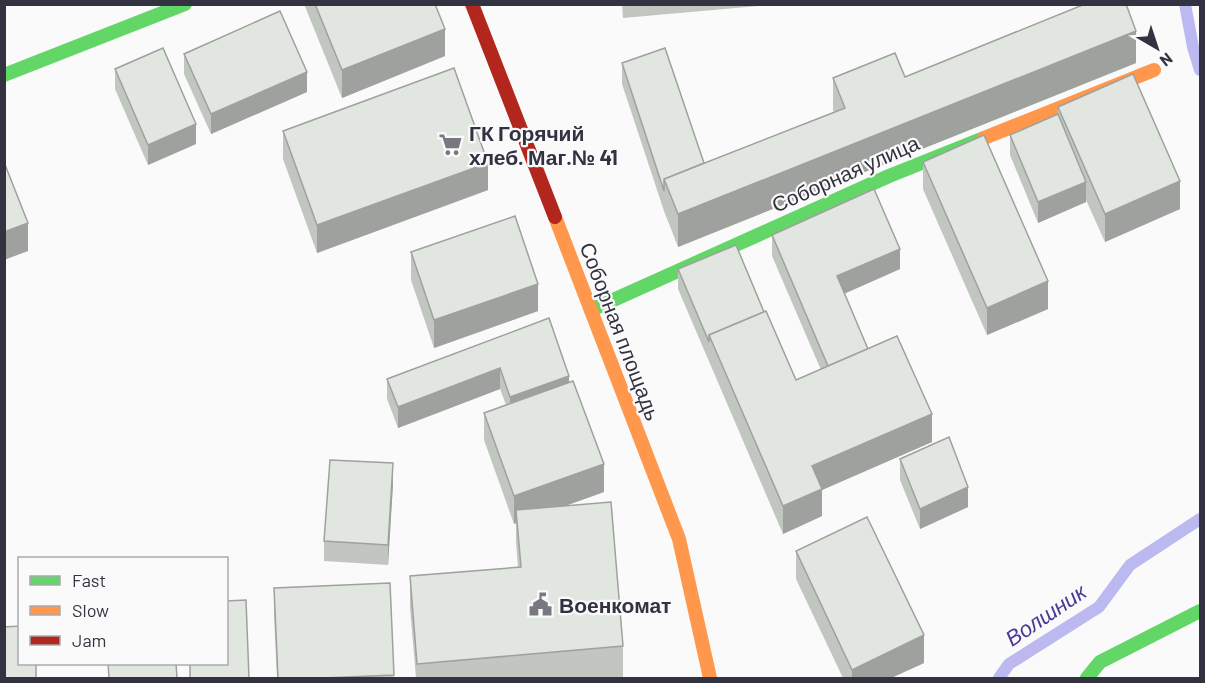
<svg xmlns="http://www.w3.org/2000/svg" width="1205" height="683" viewBox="0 0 1205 683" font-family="Barlow,sans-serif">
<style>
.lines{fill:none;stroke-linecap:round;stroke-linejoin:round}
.stream{stroke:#bcb8f0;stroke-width:12}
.fast{stroke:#63d668;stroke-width:14}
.slow{stroke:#ff974d;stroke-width:14}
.jam{stroke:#b3261e;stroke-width:14}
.wall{fill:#c2c6c1}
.shaded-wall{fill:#9ea19d}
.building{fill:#e2e6e0;stroke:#9ea19d;stroke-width:1.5}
.labels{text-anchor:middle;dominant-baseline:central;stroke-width:4.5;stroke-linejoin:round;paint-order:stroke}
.poi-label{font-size:21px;font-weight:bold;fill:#333240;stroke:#fafafa;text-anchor:start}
.street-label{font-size:21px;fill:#333240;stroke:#fafafa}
.water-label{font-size:22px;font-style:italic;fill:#4a3996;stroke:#fafafa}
</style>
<rect width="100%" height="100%" fill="#fafafa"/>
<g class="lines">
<!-- stream -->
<g class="stream">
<polyline points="1185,4 1193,47 1200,70"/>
<polyline points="999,678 1009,664 1099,607 1130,565 1200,519"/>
</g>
<!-- fast -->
<g class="fast">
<polyline points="4,75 185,4"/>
<polyline points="591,310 889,176 984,138"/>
<polyline points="1087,678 1100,662 1200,611"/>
</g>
<!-- slow -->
<g class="slow">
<polyline points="984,138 1154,70"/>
<polyline points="555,217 679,539 710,678"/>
</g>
<!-- jam -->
<polyline class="jam" points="472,4 555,217"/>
</g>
<!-- wall -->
<g class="wall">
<polygon points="304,4 435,4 445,56 342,98"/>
<polygon points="622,4 782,4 623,18"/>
<polygon points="184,54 307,92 211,134 184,74"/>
<polygon points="622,63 704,163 834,112 833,110 833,78 905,77 1136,63 678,247 664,211 622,84"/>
<polygon points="115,69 196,144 148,165 115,89"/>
<polygon points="1058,107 1180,209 1105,242 1086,200 1086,202 1038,223 1010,155 1010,135 1058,114"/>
<polygon points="283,131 488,190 317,253 283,159"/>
<polygon points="923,162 1048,309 987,335 923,189"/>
<polygon points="772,235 900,269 845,293 868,349 932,442 822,490 822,516 783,534 678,289 678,269 764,312 796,380 821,370 772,256"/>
<polygon points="411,252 538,311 434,348 411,280"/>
<polygon points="549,318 604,492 565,506 623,646 623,678 416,678 410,608 410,576 518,567 516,542 516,523 514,524 484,440 484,413 506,405 500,389 398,428 387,399 387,379"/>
<polygon points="900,459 968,507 920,529 900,480"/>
<polygon points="393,484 388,565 324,561 324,541"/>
<polygon points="796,551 924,663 891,678 843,678 796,579"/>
<polygon points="390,583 394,678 277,678 274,616 274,588"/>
</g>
<!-- shaded-wall -->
<g class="shaded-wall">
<polygon points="445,29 445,56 342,98 342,70"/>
<polygon points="1136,31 1136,63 678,247 678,214"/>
<polygon points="307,72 307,92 211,134 211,114"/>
<polygon points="196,124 196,144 148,165 148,145"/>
<polygon points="488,163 488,190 317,253 317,225"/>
<polygon points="1180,181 1180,209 1105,242 1105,214"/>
<polygon points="1086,182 1086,202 1038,223 1038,202"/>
<polygon points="28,223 28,251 4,260 4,232"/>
<polygon points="900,249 900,269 837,297 837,276"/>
<polygon points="1048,281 1048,309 987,335 987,308"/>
<polygon points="538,284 538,311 434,348 434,320"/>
<polygon points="500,368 500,389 398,428 398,407"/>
<polygon points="569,376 569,396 510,418 510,397"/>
<polygon points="932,414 932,442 822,490 822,516 783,534 783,506 812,466"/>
<polygon points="393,463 393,484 388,565 388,545"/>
<polygon points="604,464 604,492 517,523 516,510 516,523 514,524 514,496"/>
<polygon points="968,487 968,507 920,529 920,509"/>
<polygon points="924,635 924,663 891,678 852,678 852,670"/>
</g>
<!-- building -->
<g class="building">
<polygon points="315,4 435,4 445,29 342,70"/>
<polygon points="1085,4 1126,4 1136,31 678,214 664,179 845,108 833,78 895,53 905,77"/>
<polygon points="280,11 307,72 211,114 184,54"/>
<polygon points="163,48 196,124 148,145 115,69"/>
<polygon points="665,48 704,163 664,179 664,191 622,63"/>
<polygon points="454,68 488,163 317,225 283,131"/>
<polygon points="1133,74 1180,181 1105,214 1058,107"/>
<polygon points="1058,114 1086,182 1038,202 1010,135"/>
<polygon points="984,135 1048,281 987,308 923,162"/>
<polygon points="4,162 28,223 4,232"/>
<polygon points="874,189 900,249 837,276 868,349 828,366 772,235"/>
<polygon points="515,216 538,284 434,320 411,252"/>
<polygon points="736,245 764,312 709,335 709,342 678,269"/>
<polygon points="766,311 796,380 897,336 932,414 812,466 822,489 783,506 709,335"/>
<polygon points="549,318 569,376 510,397 500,368 398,407 387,379"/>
<polygon points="573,381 604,464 514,496 484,413"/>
<polygon points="949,437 968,487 920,509 900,459"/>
<polygon points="330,460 393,463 388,545 324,541"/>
<polygon points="611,502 623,646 417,664 410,576 521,567 516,510"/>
<polygon points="867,517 924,635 852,670 796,551"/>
<polygon points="390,583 394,675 322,678 278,678 274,588"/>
<polygon points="246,600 249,678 190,678 190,663 226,663 226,601"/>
<polygon points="20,626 20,663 36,663 36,678 4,678 4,627"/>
<polygon points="108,663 176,663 177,678 109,678"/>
</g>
<!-- icons -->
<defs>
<symbol id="supermarket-bare" viewBox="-9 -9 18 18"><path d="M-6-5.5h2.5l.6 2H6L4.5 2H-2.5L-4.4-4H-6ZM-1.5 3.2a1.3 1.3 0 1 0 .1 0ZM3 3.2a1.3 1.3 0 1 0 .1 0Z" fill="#797881" stroke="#fafafa" stroke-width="2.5" paint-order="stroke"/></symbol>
<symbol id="civic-bare" viewBox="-9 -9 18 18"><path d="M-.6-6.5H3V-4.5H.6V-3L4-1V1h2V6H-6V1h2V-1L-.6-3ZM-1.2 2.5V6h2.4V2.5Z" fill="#797881" stroke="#fafafa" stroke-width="2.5" paint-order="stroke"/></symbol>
</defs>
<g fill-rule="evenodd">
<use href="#supermarket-bare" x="434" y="128" width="33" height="33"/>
<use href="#civic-bare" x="524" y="588" width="33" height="33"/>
</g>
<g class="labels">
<!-- poi labels -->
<g class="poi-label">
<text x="469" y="132">ГК Горячий<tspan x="469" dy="24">хлеб. Маг.№ 41</tspan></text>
<text x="559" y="604">Военкомат</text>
</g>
<!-- street labels -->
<g class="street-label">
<text transform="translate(845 173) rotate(-24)">Соборная улица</text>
<text transform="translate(621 331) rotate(69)">Соборная площадь</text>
</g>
<!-- water labels -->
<g class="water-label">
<text transform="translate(1045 614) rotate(-34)">Волшник</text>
</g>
</g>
<!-- border -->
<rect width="1205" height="683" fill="none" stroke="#333240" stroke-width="12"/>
<!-- legend -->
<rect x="18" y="557" width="210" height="108" fill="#fafafa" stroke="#aaaab0" stroke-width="1.5"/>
<rect x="30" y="576" width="30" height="9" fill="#63d668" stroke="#aaaab0" stroke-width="1.5"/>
<text x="72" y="587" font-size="18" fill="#333240">Fast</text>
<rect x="30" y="606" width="30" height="9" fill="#ff974d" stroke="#aaaab0" stroke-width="1.5"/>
<text x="72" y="617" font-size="18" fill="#333240">Slow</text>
<rect x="30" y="636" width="30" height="9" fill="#b3261e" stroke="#aaaab0" stroke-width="1.5"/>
<text x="72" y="647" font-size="18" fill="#333240">Jam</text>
<!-- north arrow -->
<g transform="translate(1157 48) rotate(141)" stroke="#fafafa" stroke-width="4.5" paint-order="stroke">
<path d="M0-4.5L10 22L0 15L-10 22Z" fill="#333240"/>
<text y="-9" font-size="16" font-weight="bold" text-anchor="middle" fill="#333240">N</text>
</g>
</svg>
